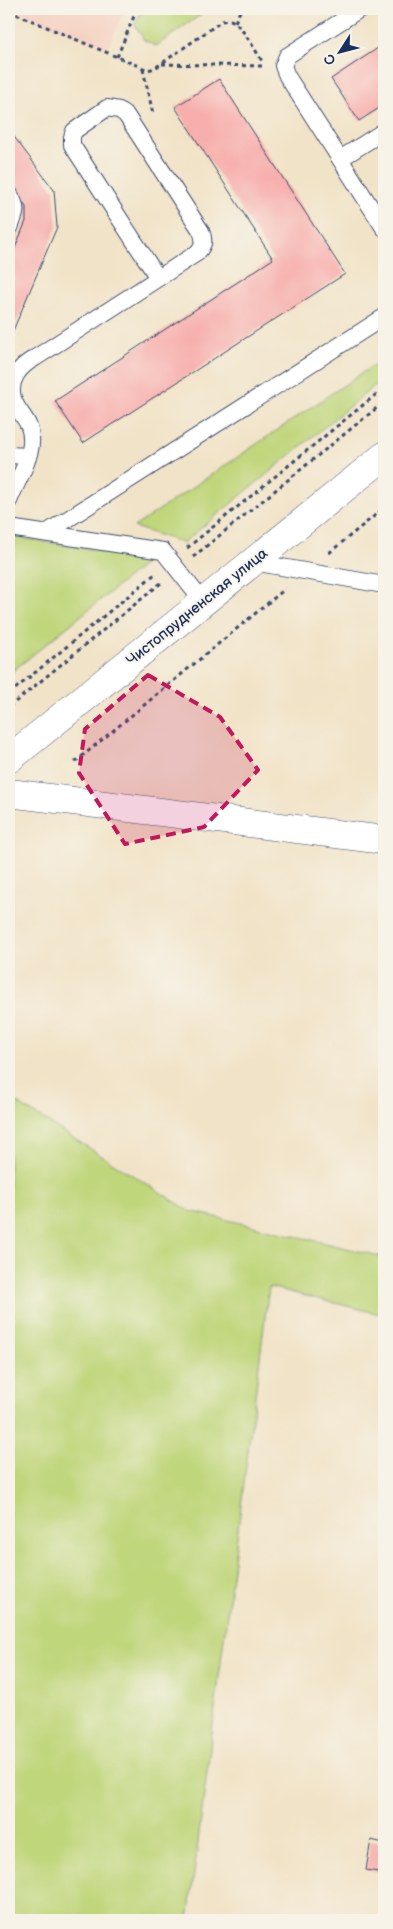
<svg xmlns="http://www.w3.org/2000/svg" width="393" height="1929" viewBox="0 0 393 1929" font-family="'Balsamiq Sans',sans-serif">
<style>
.built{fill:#f5d2c2}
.green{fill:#bfd67a;stroke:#6d826c}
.building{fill:#f7aeac}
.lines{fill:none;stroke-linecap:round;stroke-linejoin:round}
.service-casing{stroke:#3b4a6e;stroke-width:18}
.minor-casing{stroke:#3b4a6e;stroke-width:29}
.path{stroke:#3b4a6e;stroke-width:3;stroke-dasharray:4 4;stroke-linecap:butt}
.service{stroke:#fff;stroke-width:16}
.minor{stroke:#fff;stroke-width:28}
.marked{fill:#c2185b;fill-opacity:0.2;stroke:#c2185b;stroke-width:4;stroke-dasharray:10 6;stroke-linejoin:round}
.labels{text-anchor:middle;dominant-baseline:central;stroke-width:4;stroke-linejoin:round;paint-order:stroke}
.street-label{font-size:15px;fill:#1b2f5e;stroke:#f7f3e8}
</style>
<rect width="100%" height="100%" fill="#f7f3e8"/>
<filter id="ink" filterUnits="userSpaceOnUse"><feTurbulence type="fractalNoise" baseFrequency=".02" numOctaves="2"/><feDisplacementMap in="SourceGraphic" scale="10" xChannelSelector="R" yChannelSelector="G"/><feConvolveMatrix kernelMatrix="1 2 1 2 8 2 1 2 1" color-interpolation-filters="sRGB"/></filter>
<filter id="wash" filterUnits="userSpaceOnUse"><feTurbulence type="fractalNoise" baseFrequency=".0096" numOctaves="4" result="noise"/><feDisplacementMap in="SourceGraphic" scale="20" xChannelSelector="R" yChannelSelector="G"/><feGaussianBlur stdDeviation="1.12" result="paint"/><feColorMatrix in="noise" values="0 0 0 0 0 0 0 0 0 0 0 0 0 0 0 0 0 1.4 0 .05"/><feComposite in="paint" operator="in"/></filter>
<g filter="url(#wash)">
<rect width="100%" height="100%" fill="#f1e3c7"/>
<!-- built -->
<polygon class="built" points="12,9 124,9 108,49"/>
<!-- green -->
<g class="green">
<polygon points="142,9 209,9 156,46 144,40 135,25"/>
<polygon points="384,358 384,378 183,543 134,527"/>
<polygon points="9,536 151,559 9,674"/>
<polygon points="9,1098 190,1211 384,1257 384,1315 269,1287 188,1920 9,1920"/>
</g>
<g id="blocks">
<!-- building -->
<g class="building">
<polygon points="384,44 384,105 359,121 331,79"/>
<polygon points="219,79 345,274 83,443 55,401 273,259 175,107"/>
<polygon points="9,130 54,190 57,227 9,340 9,263 26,221 26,207 9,183"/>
<polygon points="371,1840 384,1843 384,1873 366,1870"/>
</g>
</g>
</g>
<g filter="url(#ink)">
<use href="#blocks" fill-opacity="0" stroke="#3b4a6e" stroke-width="1"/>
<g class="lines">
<defs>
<g id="service">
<polyline points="384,131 340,159 384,228"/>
<polyline points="340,159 287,76 283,66 287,56 360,9"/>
<path d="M9,193c10,16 7,20 0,37"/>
<polyline points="9,455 28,456"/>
<path d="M9,501c7,-18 20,-38 22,-57 2,-24 -13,-29 -18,-46 -5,-18 7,-32 22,-40l162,-105c7,-8 8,-12 4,-22l-75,-116 -7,-5 -12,-2 -33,23 -2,6v8l86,133"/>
<polyline points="9,528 163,551 203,602"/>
<polyline points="46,533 384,317"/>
<polyline points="253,562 384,585"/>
</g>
<g id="minor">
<polyline points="9,759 384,456"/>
<polyline points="9,793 384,840"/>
</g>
</defs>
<!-- service casing -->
<use href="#service" class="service-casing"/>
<!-- minor casing -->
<use href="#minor" class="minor-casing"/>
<!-- path -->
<g class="path">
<path d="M9,11l139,59 7,-2 67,-47c2,0 5,-1 8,-1 9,1 27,33 32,41"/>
<polyline points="235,22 241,9"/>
<polyline points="117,57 137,9"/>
<polyline points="162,64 264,66"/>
<polyline points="143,69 153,114"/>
<polyline points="187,548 384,388"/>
<polyline points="329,553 384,508"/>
<polyline points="193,557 384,402"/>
<polyline points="9,694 155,574"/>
<polyline points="9,707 161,583"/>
<polyline points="75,762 285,589"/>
</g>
<!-- service -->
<use href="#service" class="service"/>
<!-- minor -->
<use href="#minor" class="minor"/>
</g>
</g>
<!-- marked area -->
<path class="marked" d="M148,675l72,42 38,53 -54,57 -79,17 -46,-71 6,-44z"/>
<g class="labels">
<!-- street labels -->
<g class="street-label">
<text transform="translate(197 607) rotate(-39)">Чистопрудненская улица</text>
</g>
</g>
<!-- margin -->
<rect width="393" height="1929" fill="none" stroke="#f7f3e8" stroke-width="30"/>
<!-- north arrow -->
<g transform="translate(340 52) rotate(234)" stroke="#f7f3e8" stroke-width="4" paint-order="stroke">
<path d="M0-4L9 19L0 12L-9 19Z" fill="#1b2f5e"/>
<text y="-8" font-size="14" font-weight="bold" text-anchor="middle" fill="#1b2f5e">С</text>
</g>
</svg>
